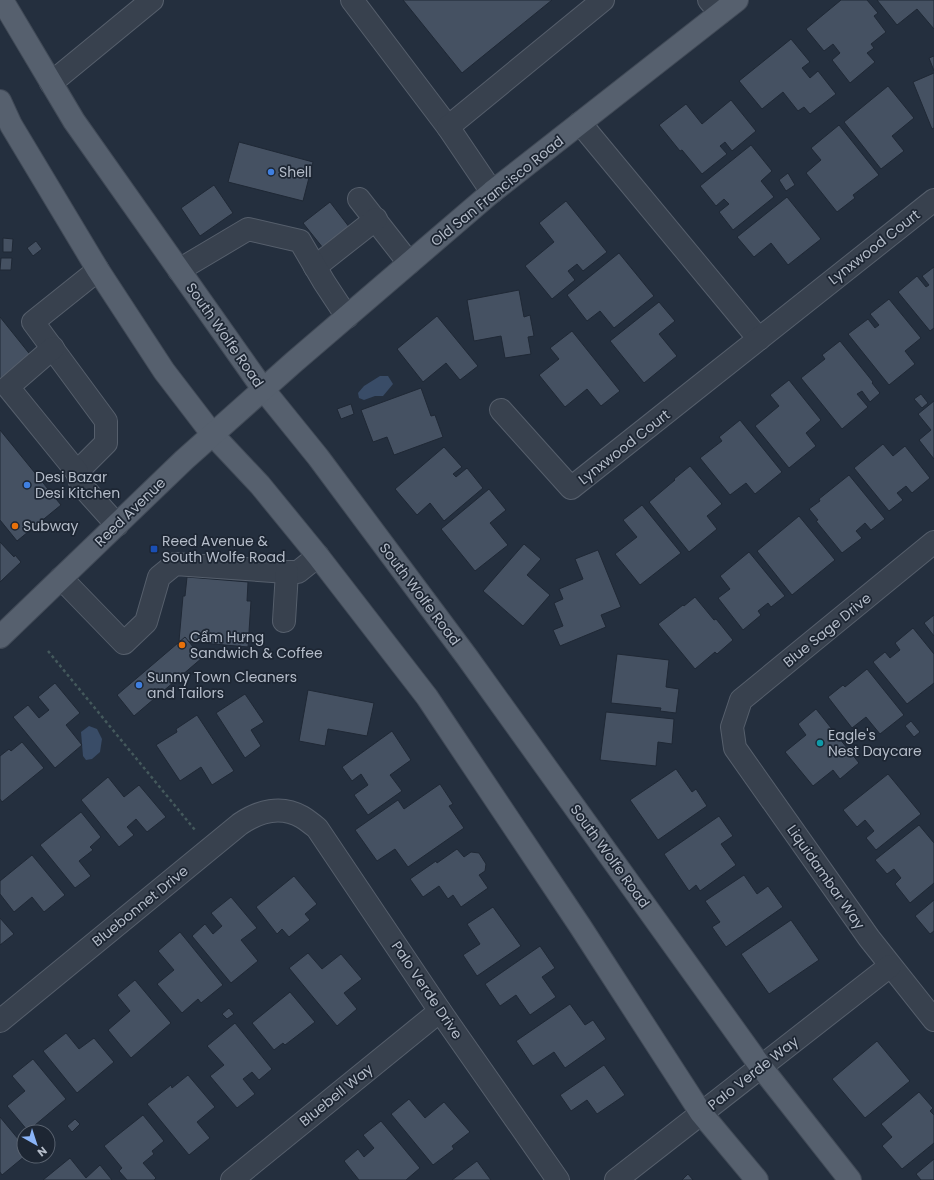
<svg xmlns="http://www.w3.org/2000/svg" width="934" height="1180" viewBox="0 0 934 1180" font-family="Poppins,sans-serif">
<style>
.water{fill:#394c67}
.building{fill:#455162;stroke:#1f2835}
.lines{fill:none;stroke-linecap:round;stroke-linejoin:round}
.minor-casing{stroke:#565f6c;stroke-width:24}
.major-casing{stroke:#414a57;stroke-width:24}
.path{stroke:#44595c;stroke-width:2.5;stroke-dasharray:3 3;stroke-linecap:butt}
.minor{stroke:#38414e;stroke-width:22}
.major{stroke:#56606e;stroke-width:22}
.shop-dot{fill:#3f7fe0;stroke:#1d2633;stroke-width:1.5}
.food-dot{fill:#e8710a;stroke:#1d2633;stroke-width:1.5}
.transit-dot{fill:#1a4fb4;stroke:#1d2633;stroke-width:1.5}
.culture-dot{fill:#0f9aa8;stroke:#1d2633;stroke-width:1.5}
.labels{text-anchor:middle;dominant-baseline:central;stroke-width:3.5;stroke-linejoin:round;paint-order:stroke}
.poi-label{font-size:14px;fill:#b4bcc9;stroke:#1d2633;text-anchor:start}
.street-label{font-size:14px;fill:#b4bcc9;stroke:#1d2633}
</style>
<rect width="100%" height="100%" fill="#242f3e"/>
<!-- water -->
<g class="water">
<polygon points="380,376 388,376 393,384 383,396 375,396 364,400 359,398 358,393 364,386"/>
<polygon points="89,726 97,729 102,739 100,752 92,759 86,760 83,756 81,732"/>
</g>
<!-- building -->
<g class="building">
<polygon points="403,0 552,0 462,73"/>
<polygon points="841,0 867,0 878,13 874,16 886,32 871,44 874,48 867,53 875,62 850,83 832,60 840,53 833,44 824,51 806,29"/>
<polygon points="877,0 934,0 934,29 917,9 897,25"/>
<polygon points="791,39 810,62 802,68 810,78 818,71 836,94 810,114 804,107 798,111 783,92 762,109 739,81"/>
<polygon points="934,56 934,71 929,58"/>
<polygon points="934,73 934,128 932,129 913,82"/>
<polygon points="888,86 914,118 892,136 904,151 881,169 844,122"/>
<polygon points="731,100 756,131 732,151 725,142 720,146 727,154 702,174 682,150 680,151 659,125 686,104 702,124"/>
<polygon points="839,125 879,175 853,195 855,198 837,212 806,173 821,160 811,148"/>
<polygon points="239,142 313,162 303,201 228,182"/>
<polygon points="751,145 772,171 761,181 774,197 733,230 719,212 729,204 724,199 716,206 700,186"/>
<polygon points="788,173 795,185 786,191 779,180"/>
<polygon points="214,185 233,213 200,236 181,208"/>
<polygon points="787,197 821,239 788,265 771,243 754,257 737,237"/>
<polygon points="566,201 607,252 583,271 577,264 568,271 575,280 552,299 525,266 554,242 539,223"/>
<polygon points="330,202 353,232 327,253 303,223"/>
<polygon points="3,238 13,239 12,252 3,252"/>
<polygon points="36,241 42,249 33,256 27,248"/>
<polygon points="619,253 654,296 614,328 600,311 587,321 567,295"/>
<polygon points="1,258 12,258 11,270 0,270"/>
<polygon points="934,267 934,328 930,331 898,292 917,276 926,287 929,285 922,276"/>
<polygon points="519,290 524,317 530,315 534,336 528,337 531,354 505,358 501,336 474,341 467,300"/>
<polygon points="889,299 921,338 905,351 915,364 889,385 848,334 868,319 875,328 879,325 870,314"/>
<polygon points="659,302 675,321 659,334 677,356 644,383 610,341"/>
<polygon points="437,316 478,366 460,380 446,363 423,382 397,349"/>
<polygon points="0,317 32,357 0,383"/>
<polygon points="572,331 620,391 601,406 587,389 565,407 539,375 559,359 550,348"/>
<polygon points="840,341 873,382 872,383 880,393 870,402 862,391 857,394 868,407 842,429 801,378 825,359 822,355"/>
<polygon points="789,380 821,420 806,433 816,446 789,468 755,426 779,406 770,395"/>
<polygon points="421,388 431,416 435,415 443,437 394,455 387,437 373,442 361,410"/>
<polygon points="921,394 928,403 922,408 914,399"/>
<polygon points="934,401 934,459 919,440 931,430 918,414"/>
<polygon points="351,404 354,414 341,419 337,409"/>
<polygon points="740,420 782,472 755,494 746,483 730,495 700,458 722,441 719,437"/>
<polygon points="0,430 61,505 17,541 0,520"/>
<polygon points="883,444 893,456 905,446 930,478 912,493 906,486 897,493 903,500 889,511 854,468"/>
<polygon points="444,447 462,467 453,474 456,477 467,468 483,488 444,521 430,503 417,515 395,489"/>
<polygon points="690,466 722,504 707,516 717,529 689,552 649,502 675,480 674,479"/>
<polygon points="849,475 885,519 871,530 865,523 856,531 862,538 842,553 816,521 818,520 809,509 820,501 819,499"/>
<polygon points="489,489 506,510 490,523 508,545 475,571 441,529"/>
<polygon points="642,505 681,553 640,585 615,554 637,537 623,520"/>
<polygon points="799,516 835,560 792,595 757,551"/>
<polygon points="0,542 14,557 15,555 21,562 0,582"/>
<polygon points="524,544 541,559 527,575 550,595 523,626 483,591"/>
<polygon points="598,550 621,607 601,615 606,627 560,646 553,630 563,626 554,603 563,599 559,589 583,579 575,559"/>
<polygon points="749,552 785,596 771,607 768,603 758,611 761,615 743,630 718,598 730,589 720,576"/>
<polygon points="187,577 248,582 247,601 251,601 248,647 179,641 183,596 185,596"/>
<polygon points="695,597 714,620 716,619 733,640 717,654 715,652 695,669 658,624 683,605 684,606"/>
<polygon points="934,615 934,636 924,623"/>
<polygon points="913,628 934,654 934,683 907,704 873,662 885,652 890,658 900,650 895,643"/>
<polygon points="185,637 202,658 134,716 117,695"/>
<polygon points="617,654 669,660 666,687 679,689 676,713 660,711 661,708 611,703"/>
<polygon points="867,669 904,715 880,734 866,717 852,728 828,697 843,685 845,687"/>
<polygon points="55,683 80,713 66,725 82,745 55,768 13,717 28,705 39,718 49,710 38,697"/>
<polygon points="308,690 374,703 367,736 328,729 325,746 299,741"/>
<polygon points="245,694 264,722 251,730 261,746 245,758 216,713"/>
<polygon points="816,709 859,763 840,779 833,770 813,786 785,752 806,735 798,724"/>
<polygon points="606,712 674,719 672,744 658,742 656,766 600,760"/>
<polygon points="197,715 234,771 212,785 201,767 180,781 156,745 177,732 176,729"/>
<polygon points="911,721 920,732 914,737 905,726"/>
<polygon points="392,731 411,760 390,775 402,791 368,815 354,795 368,785 361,774 352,781 342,767"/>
<polygon points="22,742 44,768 2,802 0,799 0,756 9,749 11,751"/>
<polygon points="676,769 692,792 696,789 707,806 658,840 630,800"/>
<polygon points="888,774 921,814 876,850 866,838 874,831 865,820 857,827 843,810"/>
<polygon points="108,777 124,797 139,785 166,817 147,832 136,819 127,827 134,835 119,847 81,800"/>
<polygon points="440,784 453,804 449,806 464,828 408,867 395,849 377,861 355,830 398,800 404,809"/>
<polygon points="81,812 101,837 90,847 93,850 79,861 91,876 75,888 40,845"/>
<polygon points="719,816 733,836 721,844 736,865 700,891 696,885 689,891 664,854"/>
<polygon points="919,825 934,843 934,883 910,903 895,884 901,878 894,869 887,874 875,860"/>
<polygon points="457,849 464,857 471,852 479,853 486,864 485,871 479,875 488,888 461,907 453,895 448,899 439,886 423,897 410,879 436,861 437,863"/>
<polygon points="32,855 65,895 44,912 32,897 14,912 0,894 0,881"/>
<polygon points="744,875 757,894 768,886 783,907 726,947 712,927 720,922 705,901"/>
<polygon points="294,876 317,904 305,914 310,920 289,937 282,929 277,934 256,907"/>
<polygon points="231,897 257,928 241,940 258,961 231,983 192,936 205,924 213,934 222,926 211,913"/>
<polygon points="934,900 934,931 930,934 915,916"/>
<polygon points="493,907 521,946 477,976 463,955 480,944 467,924"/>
<polygon points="0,918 14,934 0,945"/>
<polygon points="791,920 819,960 769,994 741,954"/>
<polygon points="180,932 223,985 201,1003 198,999 182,1013 157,984 174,970 158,951"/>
<polygon points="540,946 555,968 542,977 556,997 530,1015 516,995 500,1006 485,984"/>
<polygon points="308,953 322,969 341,954 362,979 344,993 357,1009 337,1026 289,968"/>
<polygon points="135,980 171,1023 131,1058 108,1030 130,1011 117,995"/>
<polygon points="290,992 315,1022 285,1045 283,1043 274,1050 252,1023"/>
<polygon points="570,1004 585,1025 593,1020 606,1039 565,1068 554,1052 533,1066 516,1041"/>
<polygon points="229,1008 234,1014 227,1019 222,1014"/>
<polygon points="235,1023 272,1069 259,1080 252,1072 243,1079 255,1094 237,1108 210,1076 224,1065 207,1046"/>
<polygon points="66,1033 79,1049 94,1038 114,1062 77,1093 43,1051"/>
<polygon points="877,1041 910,1081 865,1118 832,1079"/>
<polygon points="33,1059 66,1099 28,1131 7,1106 25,1091 12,1076"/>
<polygon points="604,1065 625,1095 597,1114 587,1100 571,1111 560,1095"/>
<polygon points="188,1075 215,1107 197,1122 210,1138 189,1155 147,1104 171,1085 172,1088"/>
<polygon points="919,1092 933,1108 930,1111 934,1115 934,1143 902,1169 882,1146 892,1137 881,1124"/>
<polygon points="409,1099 425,1118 444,1102 470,1132 452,1146 454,1149 433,1165 391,1114"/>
<polygon points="143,1115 164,1141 152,1151 154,1154 143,1163 156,1178 154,1180 127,1180 119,1171 122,1168 104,1146"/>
<polygon points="0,1117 24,1146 24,1156 25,1156 2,1175 0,1172"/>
<polygon points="75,1119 80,1124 72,1132 67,1126"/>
<polygon points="381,1121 420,1168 406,1180 359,1180 344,1161 358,1149 364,1157 374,1148 363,1135"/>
<polygon points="70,1158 86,1178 100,1165 112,1180 43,1180"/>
<polygon points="934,1159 934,1180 921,1180 916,1174"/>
<polygon points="477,1161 491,1180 452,1180"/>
<polygon points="688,1174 693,1180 682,1180"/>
</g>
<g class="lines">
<defs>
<g id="minor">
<polyline points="352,0 448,127"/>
<polyline points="709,0 720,13"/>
<polyline points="51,83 152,0"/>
<polyline points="580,123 759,339"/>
<polyline points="492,192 448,127 603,0"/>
<polyline points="359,199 409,263"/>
<polyline points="315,267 376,219"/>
<polyline points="98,270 33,322 106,421 106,443 77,472 81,485 117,525"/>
<polyline points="179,270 248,229 300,241 324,282 347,317"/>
<polyline points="53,348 8,387 77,472"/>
<polyline points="501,410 571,488 934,200"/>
<polyline points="934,542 741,700 732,727 735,748 869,938 934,1020"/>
<polyline points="61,578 124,643 146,622 159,577 175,564 287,572 298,572 318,556"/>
<polyline points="284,621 287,572"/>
<path d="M0,1021l240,-197c19,-13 41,-19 62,-7 5,3 10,7 15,11l123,183 118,169"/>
<polyline points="232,1180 440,1011"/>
<polyline points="616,1180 890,966"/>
</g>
<g id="major">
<polyline points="2,0 74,121 263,389 318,457 467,657 761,1067 850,1180"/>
<polyline points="0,101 11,125 98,270 164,371 213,435 260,485 318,556 427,697 580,926 701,1113 757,1180"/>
<polyline points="0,637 184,460 294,362 492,192 737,0"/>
</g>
</defs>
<!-- minor casing -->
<use href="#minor" class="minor-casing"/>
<!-- major casing -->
<use href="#major" class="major-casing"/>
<!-- path -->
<polyline class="path" points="48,651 195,830"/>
<!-- minor -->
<use href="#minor" class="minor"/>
<!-- major -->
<use href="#major" class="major"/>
</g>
<!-- markers -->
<g class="shop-dot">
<circle cx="271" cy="172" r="4"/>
<circle cx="27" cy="485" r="4"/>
<circle cx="139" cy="685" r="4"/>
</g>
<g class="food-dot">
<circle cx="15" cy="526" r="4"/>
<circle cx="182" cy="645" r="4"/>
</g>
<rect class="transit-dot" x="150" y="545" width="8" height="8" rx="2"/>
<circle class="culture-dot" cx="820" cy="743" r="4"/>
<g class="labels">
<!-- poi labels -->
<g class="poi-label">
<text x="279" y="172">Shell</text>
<text x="35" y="477">Desi Bazar<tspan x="35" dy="16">Desi Kitchen</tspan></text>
<text x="23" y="526">Subway</text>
<text x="162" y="541">Reed Avenue &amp;<tspan x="162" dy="16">South Wolfe Road</tspan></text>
<text x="190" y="637">Cẩm Hưng<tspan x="190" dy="16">Sandwich &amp; Coffee</tspan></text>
<text x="147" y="677">Sunny Town Cleaners<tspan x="147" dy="16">and Tailors</tspan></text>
<text x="828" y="735">Eagle's<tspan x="828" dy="16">Nest Daycare</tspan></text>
</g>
<!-- street labels -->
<g class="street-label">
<text transform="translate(497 191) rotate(-39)">Old San Francisco Road</text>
<text transform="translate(874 247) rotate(-38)">Lynxwood Court</text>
<text transform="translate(225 335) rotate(55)">South Wolfe Road</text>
<text transform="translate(624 447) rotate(-38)">Lynxwood Court</text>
<text transform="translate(130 512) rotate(-44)">Reed Avenue</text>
<text transform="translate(420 594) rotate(53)">South Wolfe Road</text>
<text transform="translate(827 630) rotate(-39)">Blue Sage Drive</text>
<text transform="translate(610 856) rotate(54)">South Wolfe Road</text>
<text transform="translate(826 877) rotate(55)">Liquidambar Way</text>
<text transform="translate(140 906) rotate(-39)">Bluebonnet Drive</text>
<text transform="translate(427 990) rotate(56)">Palo Verde Drive</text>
<text transform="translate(753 1073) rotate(-38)">Palo Verde Way</text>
<text transform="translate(336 1095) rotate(-39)">Bluebell Way</text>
</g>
</g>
<!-- north arrow -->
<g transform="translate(36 1144) rotate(141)"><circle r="19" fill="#1d2633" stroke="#59626f"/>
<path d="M0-3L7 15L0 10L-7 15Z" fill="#8ab4f8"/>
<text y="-6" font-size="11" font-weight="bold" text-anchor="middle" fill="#b4bcc9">N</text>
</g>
</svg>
